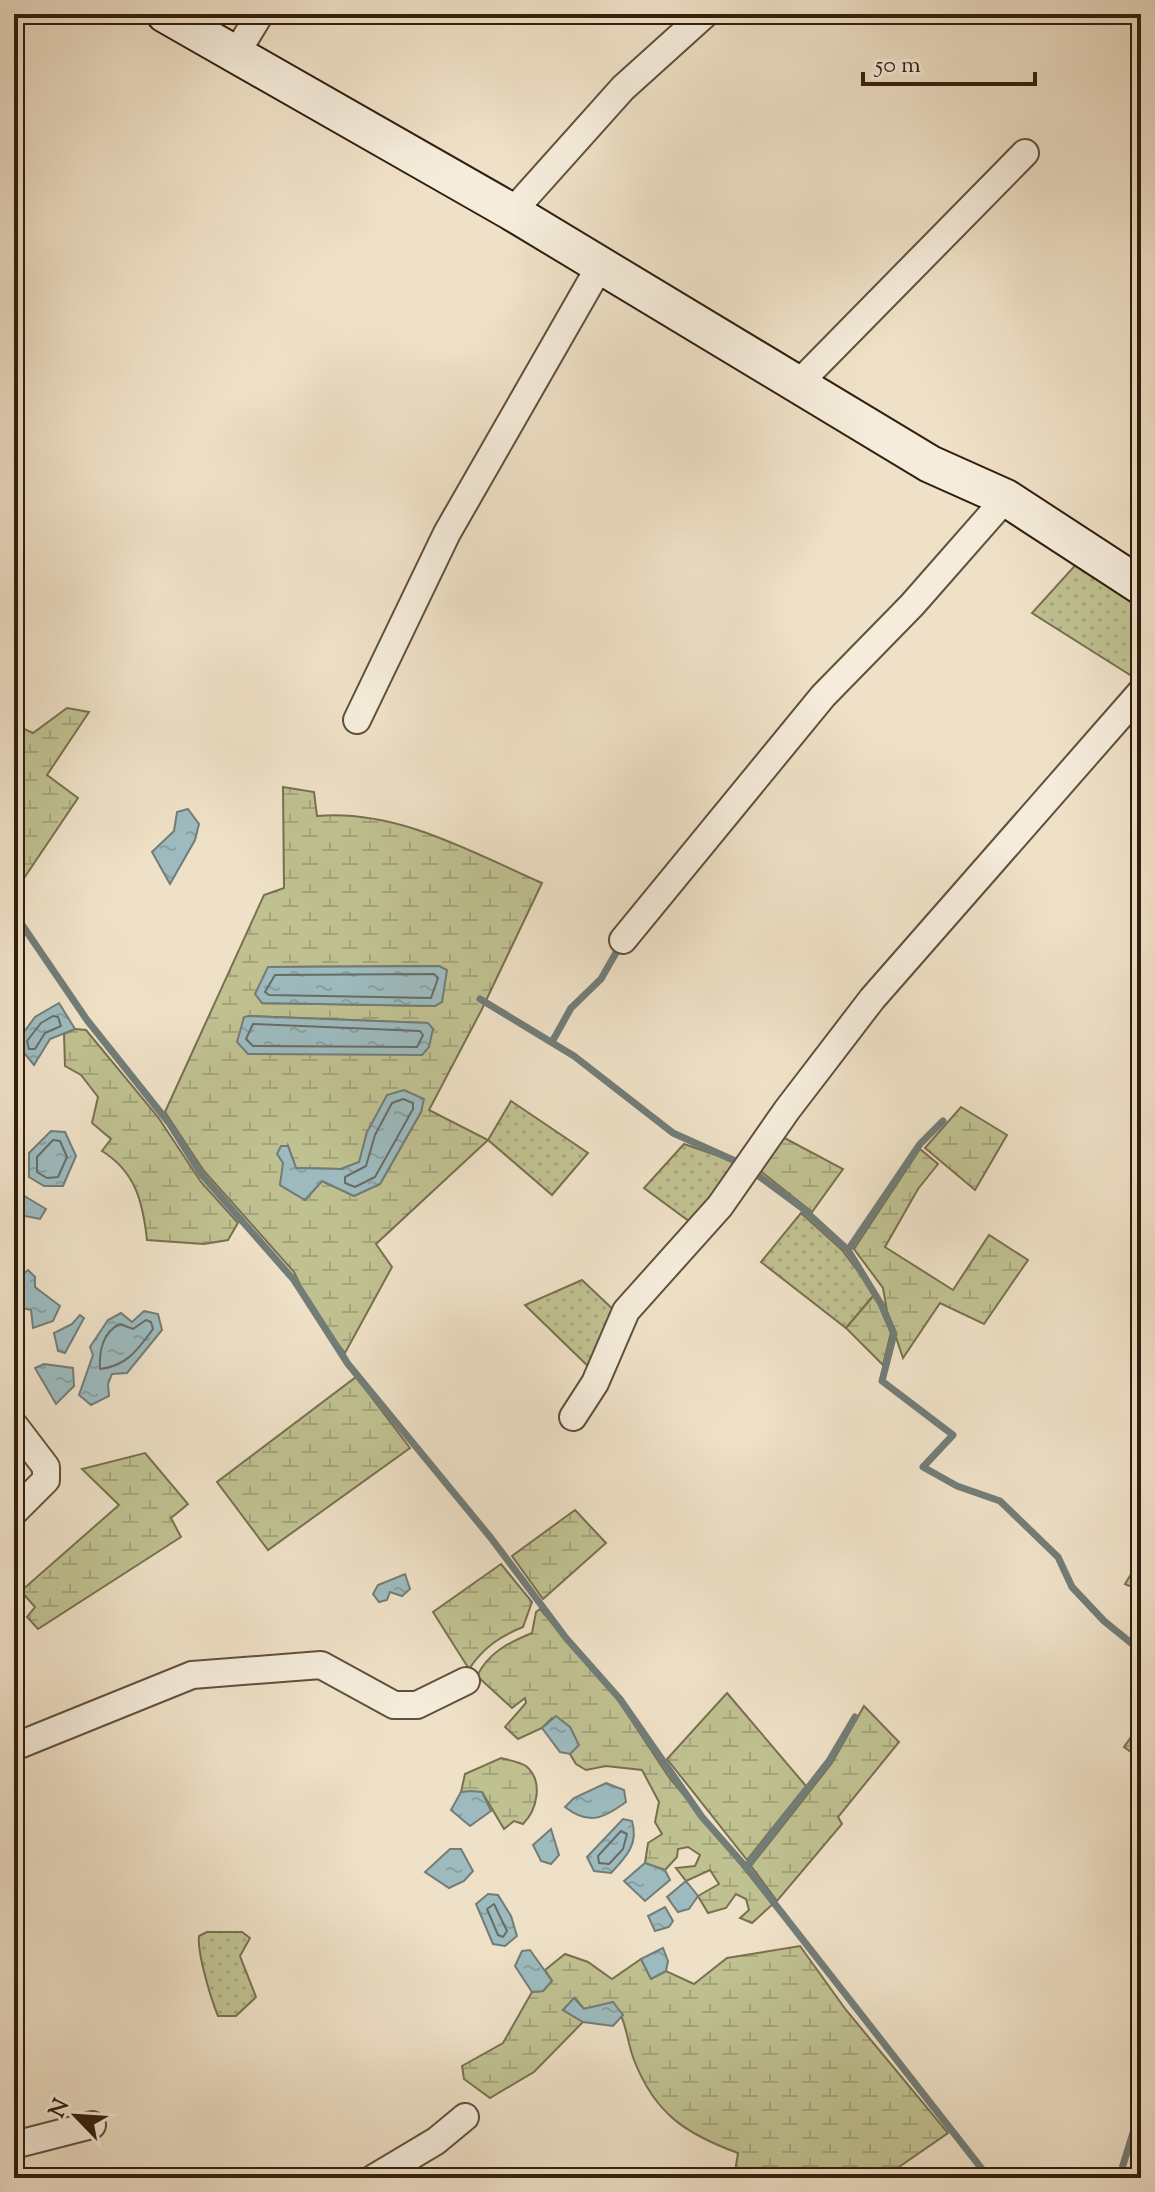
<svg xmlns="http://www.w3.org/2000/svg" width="1155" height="2192" viewBox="0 0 1155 2192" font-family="'Sorts Mill Goudy',serif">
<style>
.grass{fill:url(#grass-dots);stroke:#787050;stroke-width:2}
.wetland{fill:url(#wetland-marsh);stroke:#787050;stroke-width:2;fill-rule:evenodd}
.water{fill:url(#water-ripples);stroke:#727d78;stroke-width:2}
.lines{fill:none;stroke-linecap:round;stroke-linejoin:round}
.shore{stroke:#676d66;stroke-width:2}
.stream{stroke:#727d78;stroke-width:7}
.street-casing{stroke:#60503c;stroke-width:30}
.secondary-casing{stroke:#311f0e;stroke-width:40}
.street{stroke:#f5ecdb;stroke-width:26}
.secondary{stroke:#f5ecdb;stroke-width:36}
</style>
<defs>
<pattern id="grass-dots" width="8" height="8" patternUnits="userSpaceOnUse" patternTransform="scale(2)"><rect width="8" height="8" fill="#c0c191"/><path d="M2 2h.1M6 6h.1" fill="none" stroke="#a5a57c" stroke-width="1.8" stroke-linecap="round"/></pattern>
<pattern id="wetland-marsh" width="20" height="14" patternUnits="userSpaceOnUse" patternTransform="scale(2)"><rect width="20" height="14" fill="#c0c191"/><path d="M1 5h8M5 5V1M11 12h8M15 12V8" fill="none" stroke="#a5a57c"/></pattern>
<pattern id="water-ripples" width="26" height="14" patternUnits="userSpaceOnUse" patternTransform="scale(2)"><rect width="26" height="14" fill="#9dbbbf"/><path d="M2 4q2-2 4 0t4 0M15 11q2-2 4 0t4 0" fill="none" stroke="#88a0a3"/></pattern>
</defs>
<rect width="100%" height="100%" fill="#efe1c7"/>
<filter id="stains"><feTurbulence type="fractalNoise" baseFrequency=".0025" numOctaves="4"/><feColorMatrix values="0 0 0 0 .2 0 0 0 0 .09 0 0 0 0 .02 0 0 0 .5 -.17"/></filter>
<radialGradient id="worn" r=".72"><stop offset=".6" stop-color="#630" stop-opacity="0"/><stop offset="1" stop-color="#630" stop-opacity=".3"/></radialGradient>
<!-- grass -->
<g class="grass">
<polygon points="1080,560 1141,603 1141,677 1138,680 1032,613"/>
<polygon points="511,1101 588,1153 552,1195 488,1140"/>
<polygon points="684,1144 736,1162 693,1224 644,1188"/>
<polygon points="801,1213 842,1250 875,1294 846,1328 761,1262"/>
<polygon points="582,1280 618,1314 595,1373 525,1305"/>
<path d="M207,1932h35l8,6 -10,18 16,41 -20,19h-18c-7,-17 -21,-63 -19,-80z"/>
</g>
<!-- wetland -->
<g class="wetland">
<polygon points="67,708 89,712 47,775 78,798 14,893 14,737 20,727 33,733"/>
<path d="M283,787l31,5 3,24c80,-7 154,36 225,67l-61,128 -52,99 59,30 -112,104 16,23 -47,86 -31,-40 -20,-41 -90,-101 -39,-59 99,-217 20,-7zM439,966l-4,40 -173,-3 7,-36zM249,1016l178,7 6,6 -189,-11zM421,1112l-41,72 -26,12 -32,-15 -17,19 -25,-15 8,-39 8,22 45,1 19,-7 7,-30z"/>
<path d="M75,1029l11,1 72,87 43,65 37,41 -10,17 -24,4 -57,-4c-4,-37 -11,-68 -45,-89l9,-12 -19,-16 6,-26 -17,-22 -16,-9 -1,-32z"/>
<polygon points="961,1107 1007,1135 975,1190 925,1148"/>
<polygon points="777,1134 843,1169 812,1212 754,1166"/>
<polygon points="920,1149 938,1164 918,1189 885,1247 953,1290 989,1235 1028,1260 984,1324 940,1303 903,1358 887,1311 883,1288 854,1249"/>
<polygon points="875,1294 891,1332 883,1365 846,1328"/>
<polygon points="356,1377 410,1448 268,1550 217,1482"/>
<polygon points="145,1453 188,1504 171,1518 181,1537 38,1629 27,1617 35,1607 21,1591 119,1505 82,1469"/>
<polygon points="575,1510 606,1543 543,1599 512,1556"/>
<polygon points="1141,1558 1141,1591 1125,1584"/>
<path d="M501,1564l31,38 -9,25c-23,9 -40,21 -54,42l-36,-57z"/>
<path d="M540,1609l78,91 50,76 105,128 -21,19 -12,-5 9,-8 -3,-11 -10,-5 -10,14 -18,5 -10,-17 21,-12 -9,-14 -24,11 -10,-13 19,-2 5,-11 -12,-8 -10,2 -1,8 -12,13 -20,-7 3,-20 14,-9 -7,-12 4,-20 -17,-32 -36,-4 -20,4 -10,-6 -6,-10 8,-9 -8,-18 -18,-9 -10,10 -24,11 -13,-12 21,-24 -1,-5 -13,10 -35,-32c12,-24 31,-33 55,-43l4,-21z"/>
<polygon points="727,1693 806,1786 747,1860 667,1759"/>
<polygon points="864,1706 899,1742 838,1817 842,1824 777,1901 751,1866 832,1763"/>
<polygon points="1141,1723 1141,1759 1124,1747"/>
<path d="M501,1758c7,2 19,4 25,8 18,15 11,44 -3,58l-9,-3 -10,8 -22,-37h-21l4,-18z"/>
<path d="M800,1946l46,64 102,123 -65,45h-149l4,-25c-52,-19 -83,-39 -104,-93 -8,-21 -7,-40 -21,-58l-29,7 -9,-11 -12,12 20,12 -49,50 -44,26 -26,-19 -2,-13 41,-23 29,-51 11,-1 9,-10 -7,-11 20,-16 23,8 24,17 29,-20 10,20 15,-8 28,13 33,-26z"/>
</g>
<!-- water -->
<g class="water">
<polygon points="188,809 199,824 195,840 170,884 152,852 174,831 177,812"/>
<polygon points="439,966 447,970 442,1002 435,1006 262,1003 255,994 268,967"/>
<polygon points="59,1003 75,1029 50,1039 34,1065 16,1043 35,1017"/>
<polygon points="249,1016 428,1023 433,1029 429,1047 422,1055 248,1054 237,1042 244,1017"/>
<polygon points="404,1090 424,1099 421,1112 380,1184 354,1196 322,1181 305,1200 280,1185 283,1163 277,1154 281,1146 288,1146 296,1168 341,1169 359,1162 367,1132 387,1095"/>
<polygon points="51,1131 65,1132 76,1156 63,1186 44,1186 29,1177 29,1153"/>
<polygon points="21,1194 46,1209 40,1219 14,1214 14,1200"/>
<polygon points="28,1270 35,1277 35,1287 60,1306 53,1321 33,1328 31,1310 14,1306 14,1282"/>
<polygon points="144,1311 158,1314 162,1330 127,1373 112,1374 108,1384 109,1396 91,1405 79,1395 93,1355 90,1347 108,1320 121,1313 132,1322"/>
<polygon points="80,1315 84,1318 65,1353 58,1351 54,1333 72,1324"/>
<polygon points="44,1364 73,1368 74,1386 56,1404 35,1368"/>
<polygon points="405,1574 410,1589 402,1596 390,1592 387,1600 379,1602 373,1594 378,1585"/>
<polygon points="556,1716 570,1727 579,1745 570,1754 560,1752 542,1728"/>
<path d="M606,1783l18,7 2,12c-22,16 -37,24 -61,5l9,-9z"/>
<polygon points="471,1791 482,1792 491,1811 470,1826 451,1810 461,1792"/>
<path d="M623,1819l9,2c7,23 -6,36 -21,52l-17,-2 -7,-14z"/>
<polygon points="551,1829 559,1855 551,1864 541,1861 533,1845"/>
<polygon points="450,1849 461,1849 473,1871 464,1881 449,1888 425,1872"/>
<polygon points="645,1863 665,1870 670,1880 645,1901 624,1881"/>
<polygon points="686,1881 698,1896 689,1909 678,1912 667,1897"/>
<polygon points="488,1894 498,1895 511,1916 517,1936 505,1946 493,1944 476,1904"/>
<polygon points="665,1907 673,1921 669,1927 655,1931 648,1916"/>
<polygon points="663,1948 668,1961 666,1971 651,1979 641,1959"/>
<polygon points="530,1950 552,1981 543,1991 532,1992 515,1966 522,1951"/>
<polygon points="574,1998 584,2009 613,2002 623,2015 613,2026 583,2022 563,2010"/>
</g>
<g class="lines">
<!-- shore -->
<g class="shore">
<polygon points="434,974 438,978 431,998 269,995 265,992 275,975"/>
<polygon points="53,1016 58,1017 61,1026 45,1033 35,1049 29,1049 27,1041 41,1023"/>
<polygon points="253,1024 420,1031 423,1035 417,1047 253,1046 246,1039"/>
<polygon points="403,1099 413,1103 413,1109 375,1177 355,1187 345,1183 345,1177 366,1166 375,1135 392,1103"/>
<polygon points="53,1140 60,1141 67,1157 58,1177 47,1178 37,1172 37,1157"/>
<path d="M146,1320l5,2 2,7c-16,22 -27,37 -53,40 -1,-16 2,-37 20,-45l13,5z"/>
<polygon points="621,1831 627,1834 623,1849 609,1864 599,1863 598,1856"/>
<polygon points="494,1904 507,1931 503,1937 498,1935 487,1909"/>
</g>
<!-- stream -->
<g class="stream">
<polyline points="14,913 87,1020 169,1123 201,1174 294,1280 348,1364 491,1538 566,1638 620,1699 702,1817 746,1867 989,2178"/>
<polyline points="480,999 574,1056 673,1133 742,1164"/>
<polyline points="552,1042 571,1008 601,979 621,944"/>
<polyline points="752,1171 802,1208 848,1250 881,1304 894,1334 882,1381 953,1435 923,1467 957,1486 1000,1501 1058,1557 1072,1587 1104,1621 1141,1651"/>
<polyline points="848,1250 920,1144 943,1121"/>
<polyline points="746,1867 829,1761 855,1717"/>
<polyline points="1119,2178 1141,2107"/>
</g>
<defs>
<g id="street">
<polyline points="235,55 260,14"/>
<polyline points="512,212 623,88 705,14"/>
<polyline points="798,384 1025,153"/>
<polyline points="357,720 447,533 600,266"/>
<polyline points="623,940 823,696 912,605 1006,498"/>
<polyline points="573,1417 595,1383 626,1311 720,1206 787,1110 872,999 1141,692"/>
<polyline points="14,1425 46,1467 46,1480 14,1512"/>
<polyline points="14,1747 192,1675 321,1665 394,1705 417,1705 466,1681"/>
<polyline points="14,2145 92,2125"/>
<polyline points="374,2178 436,2141 465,2117"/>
</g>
<polyline id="secondary" points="165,14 512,212 930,464 1006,498 1141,586"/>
</defs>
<!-- street casing -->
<use href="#street" class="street-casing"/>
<!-- secondary casing -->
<use href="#secondary" class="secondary-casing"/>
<!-- street -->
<use href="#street" class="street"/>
<!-- secondary -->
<use href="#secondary" class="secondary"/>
</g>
<!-- margin -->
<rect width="1155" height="2192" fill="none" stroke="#efe1c7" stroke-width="48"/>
<rect x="16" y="16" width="1123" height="2160" fill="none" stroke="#311f0e" stroke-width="4"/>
<rect x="24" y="24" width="1107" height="2144" fill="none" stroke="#311f0e" stroke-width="2"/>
<!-- north arrow -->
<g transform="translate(76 2116) rotate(295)" stroke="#f5ecdb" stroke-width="6" paint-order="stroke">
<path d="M0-6L14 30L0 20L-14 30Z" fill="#311f0e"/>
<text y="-12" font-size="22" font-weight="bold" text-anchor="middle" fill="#311f0e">N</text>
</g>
<!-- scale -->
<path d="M863 72v12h172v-12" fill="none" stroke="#311f0e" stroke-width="4"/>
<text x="875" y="72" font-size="24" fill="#311f0e" stroke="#f5ecdb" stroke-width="6" paint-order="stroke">50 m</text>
<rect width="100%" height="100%" filter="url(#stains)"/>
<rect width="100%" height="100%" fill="url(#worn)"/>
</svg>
